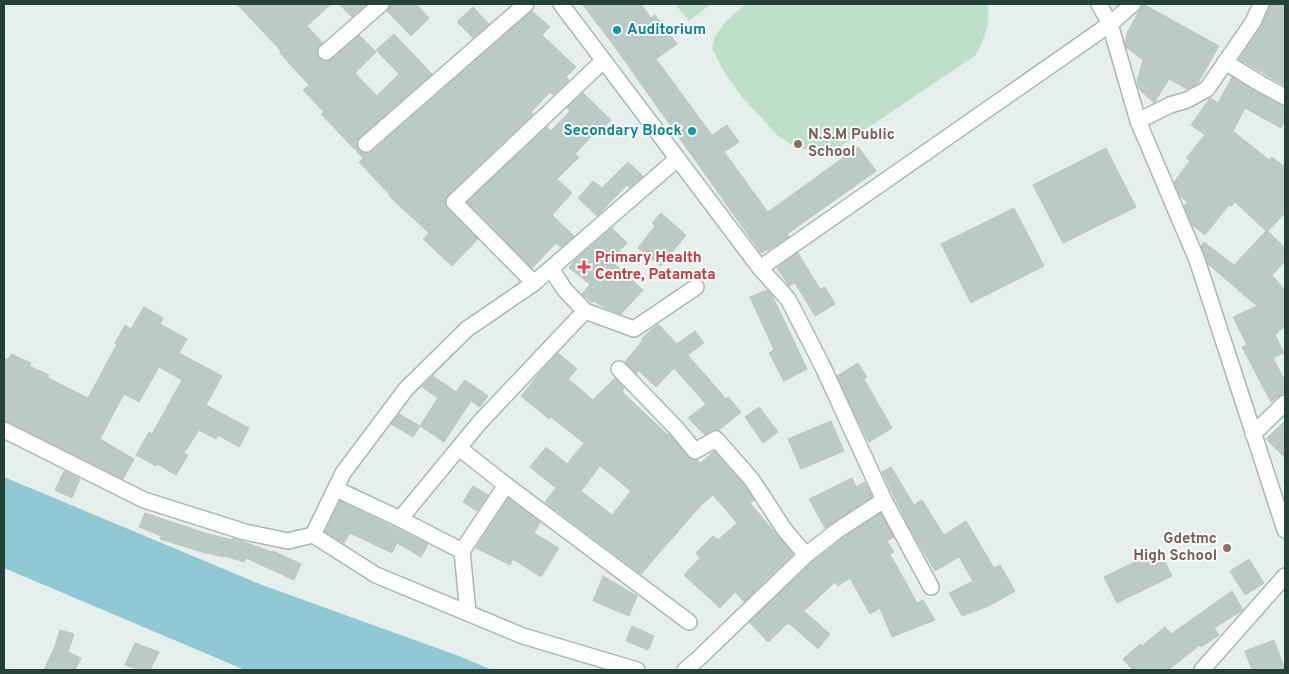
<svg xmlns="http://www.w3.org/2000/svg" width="1289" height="674" viewBox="0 0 1289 674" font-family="Overpass,sans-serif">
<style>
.green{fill:#bfe0c8}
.water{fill:#8ec9d4}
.building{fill:#bbcac4;stroke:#b8c9c2;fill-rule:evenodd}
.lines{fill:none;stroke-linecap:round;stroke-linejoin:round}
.minor-casing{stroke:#a8b8b2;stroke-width:18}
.minor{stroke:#fff;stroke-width:15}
.culture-dot{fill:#0f9aa8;stroke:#f7fbf9;stroke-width:2}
.education-dot{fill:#8d6e63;stroke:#f7fbf9;stroke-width:2}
.health-dot{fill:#e0444e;stroke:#f7fbf9;stroke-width:2}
.labels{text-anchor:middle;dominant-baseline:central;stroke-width:4;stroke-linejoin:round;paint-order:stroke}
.culture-label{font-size:15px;font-weight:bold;fill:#0d838f;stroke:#f7fbf9;text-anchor:start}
.education-label{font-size:15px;font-weight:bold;fill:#785e54;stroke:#f7fbf9;text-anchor:start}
.health-label{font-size:15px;font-weight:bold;fill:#be3a42;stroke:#f7fbf9;text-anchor:start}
</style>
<rect width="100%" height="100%" fill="#e6efeb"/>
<!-- green -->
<g class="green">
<polygon points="675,4 711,4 689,21"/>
<path d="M746,4h241c5,17 -3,35 -11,51l-135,91 -27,5 -19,-4 -17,-11 -36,-39 -19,-27 -11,-22 3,-12 13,-17z"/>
</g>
<!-- water -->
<polygon class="water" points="4,477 262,585 459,656 492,670 245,670 4,568"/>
<!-- building -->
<g class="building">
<polygon points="237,4 331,4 307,26 323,43 317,49 319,58 323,61 332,59 359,35 376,52 355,73 377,96 399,74 376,50 394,34 432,74 360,137 357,141 357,146 359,150 363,153 372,151 532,11 550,27 542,35 576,67 566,77 569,80 553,95 550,92 531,112 533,114 447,196 445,204 447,208 478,239 452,266 423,239 429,233 389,196 390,195 359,162 363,158 321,114 324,112 303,90 309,85 280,53 281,51"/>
<polygon points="339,4 367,4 352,17"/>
<polygon points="390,4 416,4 429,18 411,36 387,11"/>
<polygon points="582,4 641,4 651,18 655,15 677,44 656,59 712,135 727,125 739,142 724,152 768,212 858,147 876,171 787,234 789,237 767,251 766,250 761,253 612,43"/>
<polygon points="1143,4 1219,46 1198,83 1187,89 1169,79 1154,103 1139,89 1137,82 1143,60 1126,47 1125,42 1128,31"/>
<polygon points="1270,4 1285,4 1285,86 1239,59 1261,27"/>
<polygon points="473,7 489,24 473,38 457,22"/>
<polygon points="1232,77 1256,92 1285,106 1285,120 1281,128 1245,108 1233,131 1269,160 1272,157 1285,167 1285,213 1268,231 1285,248 1285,261 1272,275 1285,290 1285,326 1275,335 1284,353 1273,358 1285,381 1285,394 1279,396 1271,402 1242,347 1247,345 1233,317 1257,306 1208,264 1201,246 1204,242 1234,265 1266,231 1235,202 1231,207 1229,205 1205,235 1192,225 1184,206 1187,202 1180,196 1174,182 1190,161 1186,158 1205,135 1191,125 1210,98 1218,103"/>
<polygon points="583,93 611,120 596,136 594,134 575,154 579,157 557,179 572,193 552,215 574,236 561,247 556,243 532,268 467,202 547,127 551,131 570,111 567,108"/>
<polygon points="1106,148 1136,207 1063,243 1033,185"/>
<polygon points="628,162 643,176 630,188 627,185 597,216 578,198 593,181 602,188"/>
<polygon points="1014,208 1044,266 971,303 941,244"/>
<polygon points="661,213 686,235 661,266 638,248 655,226 652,223"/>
<polygon points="612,228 627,243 610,260 643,290 621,314 605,308 594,301 592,303 582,294 590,284 569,268 575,260"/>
<polygon points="798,253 820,289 825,287 835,304 815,316 795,283 789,286 777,268"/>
<polygon points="767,290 772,295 807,369 784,381 769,353 774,350 750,297"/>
<polygon points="144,307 163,318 160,324 187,339 179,353 222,376 206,405 249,428 239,447 218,435 216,439 199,430 184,453 188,455 176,475 157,464 156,466 136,455 149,432 152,434 182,380 159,367 139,402 124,394 100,439 134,459 123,479 4,421 4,358 8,360 11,354 31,363 29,366 49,375 48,378 88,398 117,344 115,343 125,325 131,329"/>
<polygon points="658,324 677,344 695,331 704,343 688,355 726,399 728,397 741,412 719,430 715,430 705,435 688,418 706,404 674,368 656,387 639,371 636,374 625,362 643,340 641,339"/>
<path d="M558,353l19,16 -9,10 25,21 22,-22 9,10 -2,4 46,43 1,-1 19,23 4,3h5l4,3 13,-12 32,36 8,13 -4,3 43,51 -49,48 -9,-10 -15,16 -36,-33 16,-17 -4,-5 17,-17 5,4 19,-17 -24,-28 -11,9 -61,70 -96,-72 11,-14 -26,-21 16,-20 21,17 17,-21 -33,-26 -2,2 -28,-23 18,-22zM600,466l31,25 -19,24 -31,-24z"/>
<polygon points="858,363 867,377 864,379 892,428 869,442 862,429 837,376"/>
<polygon points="433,376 456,392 465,380 488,396 480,407 471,401 444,442 420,426 438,398 422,387"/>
<polygon points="759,407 778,432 763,443 745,417"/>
<polygon points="399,414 420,426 413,437 391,424"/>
<polygon points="831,421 844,451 801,469 788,439"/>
<polygon points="1285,421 1285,458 1266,439"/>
<polygon points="891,467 914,505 922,500 944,535 966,521 994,568 1000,565 1015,591 991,605 962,616 949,593 973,581 959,557 935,571 910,529 882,472"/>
<polygon points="64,471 80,479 72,498 55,490"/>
<polygon points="852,478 856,487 865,482 872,497 825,528 809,499"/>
<polygon points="473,486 488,495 477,511 463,502"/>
<polygon points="508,498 540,522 534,533 559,548 541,577 513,559 510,565 476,548"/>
<polygon points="340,501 428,544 421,557 397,543 392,553 350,533 344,543 325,532"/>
<polygon points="145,513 205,533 232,540 233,538 272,552 273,551 301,564 294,580 246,558 244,562 225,556 224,557 202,552 160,539 161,536 139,527"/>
<polygon points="881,513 894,537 887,541 894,552 890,554 917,603 923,600 935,620 892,637 880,608 870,614 850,578 838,586 835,582 804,611 830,634 818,649 790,624 787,624 768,642 749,622 812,562 843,538"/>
<polygon points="1159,550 1172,576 1117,603 1104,577"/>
<polygon points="1249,559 1264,583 1245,595 1230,571"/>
<polygon points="603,576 637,596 629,616 593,601"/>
<polygon points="1232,591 1243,610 1214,628 1219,635 1201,647 1200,645 1168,670 1133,670 1123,659 1140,644 1142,646 1165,627 1171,634"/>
<polygon points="632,626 654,636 648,650 626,641"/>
<polygon points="60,630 74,634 68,652 81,658 75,670 44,670 55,646"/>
<polygon points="1274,640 1285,670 1252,670 1245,651"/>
<polygon points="135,643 159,652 150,670 141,670 125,665"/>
</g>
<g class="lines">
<defs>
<g id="minor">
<polyline points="561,4 760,268 788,299 822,365 884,500 931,587"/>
<polyline points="1099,4 1110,24 1138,121 1197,260 1285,530"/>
<polyline points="326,52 381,4"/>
<polyline points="1225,62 1261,84 1285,97"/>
<polyline points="1138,121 1170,105 1187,100 1207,89 1253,22 1261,4"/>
<polyline points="366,144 526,4"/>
<polyline points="760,268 1110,24 1133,4"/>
<polyline points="551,269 565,290 585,311 634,329 696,287"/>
<polyline points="534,283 454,202 603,61"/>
<polyline points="619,369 677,429 695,451 716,439 752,480 784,529 806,555"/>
<polyline points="4,430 144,500 245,532 288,541 313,535 376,575 523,636 637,670"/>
<polyline points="1253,434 1285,403"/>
<polyline points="459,448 506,485 689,622"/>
<polyline points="336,489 400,519 462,551 506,485"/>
<polyline points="400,519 480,422 585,311"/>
<polyline points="313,535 343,473 406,389 467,329 534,283 677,159"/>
<polyline points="462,551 468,613"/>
<polyline points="685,670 698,659 806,555 838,530 884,500"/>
<polyline points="1202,670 1285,576"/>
</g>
</defs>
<!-- minor casing -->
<use href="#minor" class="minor-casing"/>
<!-- minor -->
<use href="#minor" class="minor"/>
</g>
<!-- markers -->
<g class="culture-dot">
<circle cx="617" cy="30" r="5"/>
<circle cx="692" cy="131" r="5"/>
</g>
<g class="education-dot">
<circle cx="798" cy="144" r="5"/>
<circle cx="1227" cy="548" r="5"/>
</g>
<path class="health-dot" d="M581.5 259.5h5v5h5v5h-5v5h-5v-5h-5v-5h5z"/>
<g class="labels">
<!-- culture labels -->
<g class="culture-label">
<text x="627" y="30">Auditorium</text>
<text x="682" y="131" text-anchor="end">Secondary Block</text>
</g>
<!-- education labels -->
<g class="education-label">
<text x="808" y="135">N.S.M Public<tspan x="808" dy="17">School</tspan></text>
<text x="1217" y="539" text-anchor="end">Gdetmc<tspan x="1217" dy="17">High School</tspan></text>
</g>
<!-- health labels -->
<g class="health-label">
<text x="595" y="258">Primary Health<tspan x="595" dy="17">Centre, Patamata</tspan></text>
</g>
</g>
<!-- border -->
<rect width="1289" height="674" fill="none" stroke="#24423a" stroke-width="10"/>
</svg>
